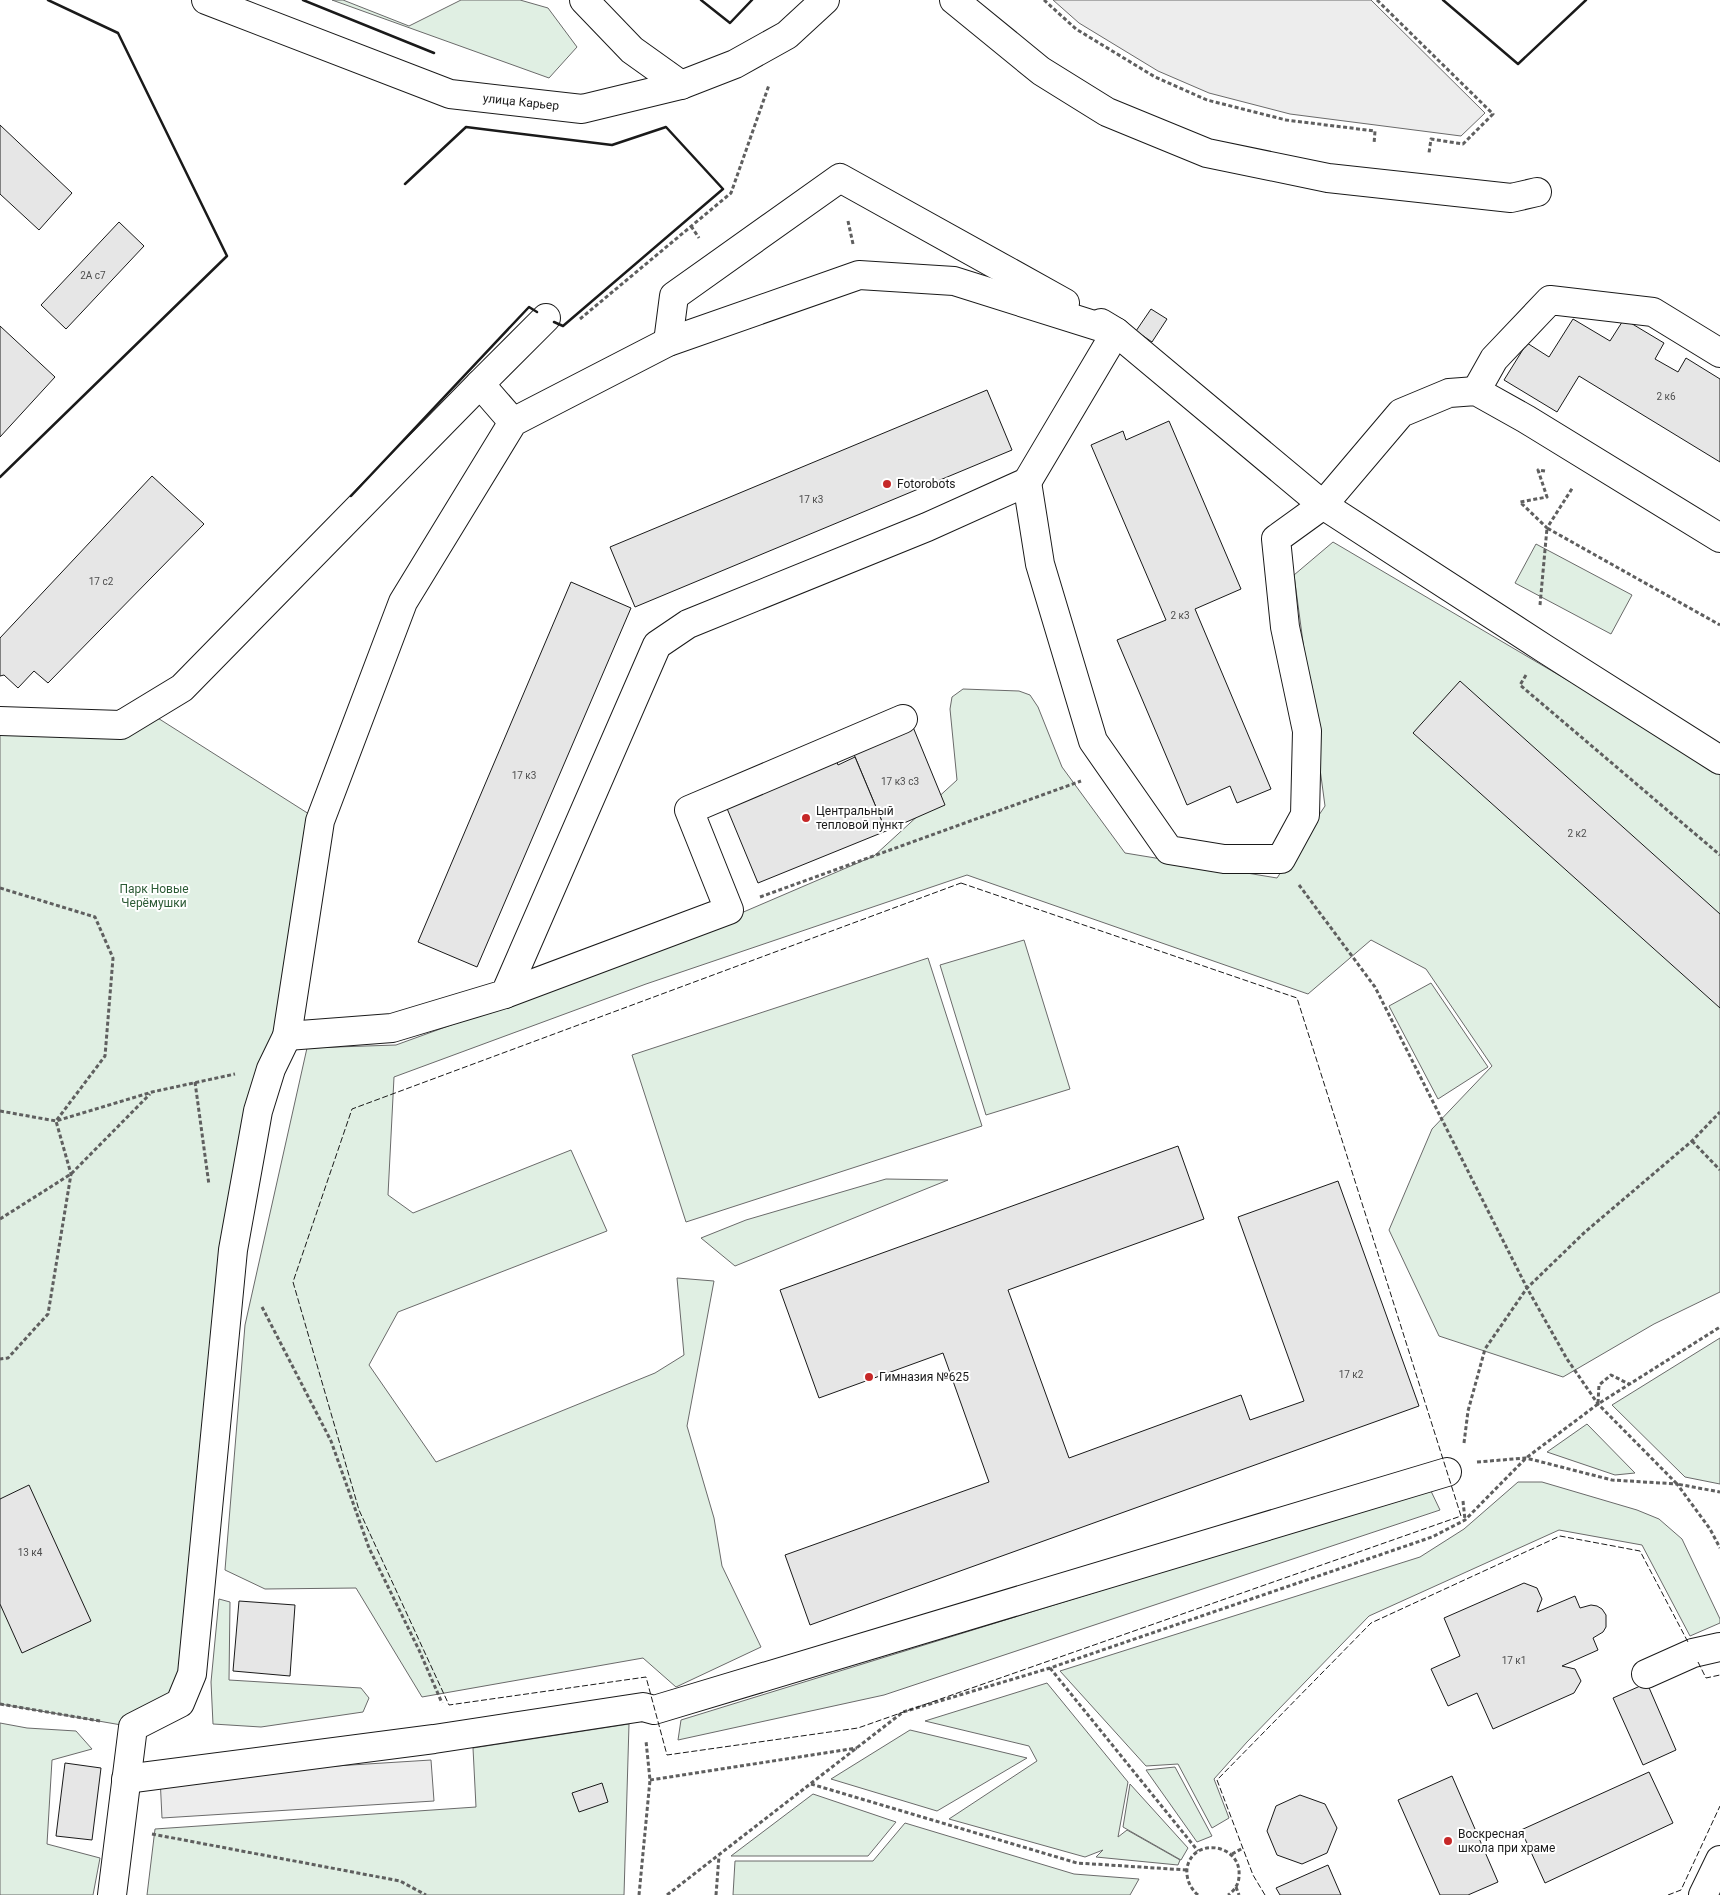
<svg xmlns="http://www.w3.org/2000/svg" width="1720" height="1895" viewBox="0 0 1720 1895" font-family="Roboto,sans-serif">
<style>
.green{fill:#e0efe3;stroke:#6a6a6a}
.parking{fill:#ededed;stroke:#6a6a6a}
.building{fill:#e6e6e6;stroke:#1a1a1a}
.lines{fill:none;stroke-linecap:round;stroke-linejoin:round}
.minor-casing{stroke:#1a1a1a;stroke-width:30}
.path{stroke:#5f5f5f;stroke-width:3;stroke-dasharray:4 2.5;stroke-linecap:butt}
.minor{stroke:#fff;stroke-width:28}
.fence{stroke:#1a1a1a;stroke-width:1;stroke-dasharray:6 2.5;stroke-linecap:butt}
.wall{stroke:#1a1a1a;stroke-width:2.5}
.poi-dot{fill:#c62828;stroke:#fff;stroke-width:2}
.labels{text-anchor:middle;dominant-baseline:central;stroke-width:4;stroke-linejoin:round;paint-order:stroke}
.number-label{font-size:10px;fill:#4d4d4d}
.street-label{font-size:12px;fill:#1a1a1a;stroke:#fff}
.poi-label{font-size:12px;fill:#1a1a1a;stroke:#fff;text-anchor:start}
.park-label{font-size:12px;fill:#2b5a34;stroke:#fff}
</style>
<rect width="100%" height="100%" fill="#fff"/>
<!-- green -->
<g class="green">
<polygon points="332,0 343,0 409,26 461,0 520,0 548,8 577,47 549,78"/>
<polygon points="1333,542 1720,770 1720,1292 1654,1324 1563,1377 1439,1336 1389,1230 1432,1129 1492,1066 1426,969 1371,940 1308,994 967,875 646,984 394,1077 388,1195 413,1213 571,1150 607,1231 398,1312 369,1365 436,1462 655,1373 684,1355 677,1278 714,1281 687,1426 714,1518 722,1566 761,1647 676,1687 643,1658 422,1697 356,1588 265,1589 225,1570 245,1325 307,1048 396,1045 641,956 874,856 957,780 950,709 952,697 963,689 1019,691 1030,695 1038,707 1062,767 1125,853 1277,878 1325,806 1294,575"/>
<polygon points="1536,544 1632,595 1611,634 1515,583"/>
<polygon points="142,708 320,821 258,1111 192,1674 133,1727 0,1704 0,714 69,718"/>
<polygon points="1024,940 1070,1089 986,1115 940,965"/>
<polygon points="928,958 982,1126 686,1222 632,1055"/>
<polygon points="1431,983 1488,1067 1438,1099 1389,1006"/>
<polygon points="886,1179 948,1180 735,1266 701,1238 746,1220"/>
<polygon points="1720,1338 1720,1484 1685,1477 1612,1405"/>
<polygon points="1587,1424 1635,1473 1615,1475 1547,1452"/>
<polygon points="1518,1482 1542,1482 1637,1510 1659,1519 1682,1539 1720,1619 1720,1623 1690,1636 1642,1545 1559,1530 1369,1616 1247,1742 1214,1779 1229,1818 1212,1828 1178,1764 1146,1766 1060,1671 1420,1557 1464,1529"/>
<polygon points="1430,1489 1440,1510 884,1695 678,1740 681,1720"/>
<polygon points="219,1599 230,1602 229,1680 361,1688 369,1698 363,1712 261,1727 213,1724 211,1682"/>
<polygon points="1047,1683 1128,1782 1118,1837 1127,1830 1180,1860 1178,1865 1096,1857 1103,1850 1085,1857 949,1819 1037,1761 1029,1746 925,1721"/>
<polygon points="0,1723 27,1728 76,1731 92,1749 52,1760 47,1844 100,1858 93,1895 0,1895"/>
<polygon points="629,1724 624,1895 147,1895 155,1829 476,1807 473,1748"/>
<polygon points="910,1730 1027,1758 937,1811 831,1779"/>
<polygon points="1175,1767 1212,1836 1197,1842 1146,1770"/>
<polygon points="1130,1784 1188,1848 1181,1860 1123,1827"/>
<polygon points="813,1794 896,1822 868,1856 731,1856"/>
<polygon points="905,1823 1074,1874 1139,1879 1130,1895 733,1895 735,1861 873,1861"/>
</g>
<!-- parking -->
<g class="parking">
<polygon points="1053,0 1371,0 1485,113 1461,136 1290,114 1209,93 1158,71 1079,23"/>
<polygon points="431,1760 434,1801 162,1818 160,1777"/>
</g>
<!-- building -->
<g class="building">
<polygon points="0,125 72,193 39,230 0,194"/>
<polygon points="119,222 144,246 66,329 41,305"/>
<polygon points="1151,309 1167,319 1152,342 1136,331"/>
<polygon points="1573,319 1610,341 1624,319 1664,343 1655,359 1678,372 1686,358 1720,379 1720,462 1579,376 1557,412 1504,380 1527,343 1549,357"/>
<polygon points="0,326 55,377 0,437"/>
<polygon points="987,390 1012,450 635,607 610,547"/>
<polygon points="1169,421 1241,589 1195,609 1271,789 1237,803 1230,786 1187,805 1117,640 1166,620 1091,445 1123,431 1126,440"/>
<polygon points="152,476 204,524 48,683 34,671 18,688 4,675 0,676 0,638"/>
<polygon points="571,582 631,608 477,967 418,942"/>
<polygon points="1460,681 1720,914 1720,1008 1413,733"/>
<polygon points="913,727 945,805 886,831 853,752"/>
<polygon points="855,757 886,831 758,883 726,806 836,760 838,765"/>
<polygon points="1178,1146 1204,1219 1008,1290 1069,1458 1241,1395 1250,1420 1304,1401 1238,1217 1338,1181 1419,1406 810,1625 785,1555 989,1482 943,1353 819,1398 780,1290"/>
<polygon points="29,1485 91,1621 22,1653 0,1604 0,1499"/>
<polygon points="1524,1583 1537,1588 1542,1599 1537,1612 1575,1596 1580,1608 1591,1605 1597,1606 1602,1609 1606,1615 1606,1627 1603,1632 1593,1638 1598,1650 1562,1666 1575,1669 1581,1681 1574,1693 1493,1729 1477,1693 1448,1706 1431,1669 1460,1656 1444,1618"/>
<polygon points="239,1601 295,1605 290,1676 233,1671"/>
<polygon points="1647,1683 1676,1750 1643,1765 1613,1698"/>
<polygon points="65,1763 101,1768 92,1840 56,1836"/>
<polygon points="1649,1772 1673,1823 1545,1883 1521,1830"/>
<polygon points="1452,1776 1498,1882 1468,1895 1440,1895 1398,1800"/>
<polygon points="602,1783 608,1802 579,1812 572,1793"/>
<polygon points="1300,1795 1325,1804 1337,1828 1327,1853 1302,1864 1277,1855 1267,1831 1276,1806"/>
<polygon points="1328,1865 1341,1895 1280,1895 1276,1888"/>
</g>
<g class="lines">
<defs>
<g id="minor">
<polyline points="206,0 450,94 582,109 681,85 735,64 787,35 825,0"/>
<polyline points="584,0 632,50 681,85"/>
<polyline points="954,0 1041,71 1107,112 1207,153 1328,178 1511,198 1537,192"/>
<polyline points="668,342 674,296 840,178 1065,303"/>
<polyline points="1476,391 1494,359 1550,300 1653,312 1720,353"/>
<polyline points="513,422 480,384 546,318"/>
<polyline points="1720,538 1526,419 1476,391 1449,393 1401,413 1323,505 1545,649 1720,760"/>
<polyline points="0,721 121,725 182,688 480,384"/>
<polyline points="505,994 729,910 689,810 903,719"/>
<polyline points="287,1036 392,1028 505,994 657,645 688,624 927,527 1027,482 1116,332 1101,323"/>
<polyline points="1646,1674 1693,1653 1720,1647"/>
<polyline points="126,1779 434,1739 643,1707 654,1710 1447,1472"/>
<polyline points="112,1895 133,1727 180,1703 192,1674 233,1250 258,1111 271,1069 287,1036 320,821 403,602 513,422 668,342 859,275 954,281 1116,332 1323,505 1276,539 1285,627 1307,731 1305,815 1281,859 1224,859 1169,850 1093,741 1040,564 1027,482"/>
<polyline points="1703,1895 1720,1860"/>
</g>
</defs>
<!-- minor casing -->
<use href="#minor" class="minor-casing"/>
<!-- path -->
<g class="path">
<polyline points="1044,0 1076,29 1155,77 1207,100 1286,120 1375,131 1374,144"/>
<polyline points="1377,0 1493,114 1463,144 1431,139 1429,153"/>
<polyline points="848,221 853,244"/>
<polyline points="691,226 699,238"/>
<polyline points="580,319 731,193 769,85"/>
<polyline points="1545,471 1538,470 1547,497 1520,502 1547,528 1573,487"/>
<polyline points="1540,605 1547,528 1720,625"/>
<polyline points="1526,675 1520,685 1720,855"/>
<polyline points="1299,885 1375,987 1527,1288 1567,1359 1598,1404 1677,1484 1720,1492"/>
<polyline points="0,888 95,917 113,958 105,1056 56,1121 71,1174 48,1314 8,1358 0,1359"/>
<polyline points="760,897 1081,781"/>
<polyline points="195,1082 209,1185"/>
<polyline points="0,1111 56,1121 152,1092 235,1074"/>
<polyline points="1692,1141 1720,1170"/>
<polyline points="0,1219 71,1174 150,1094"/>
<polyline points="262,1307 331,1441 369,1548 419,1650 442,1703"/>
<polyline points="1598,1403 1599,1385 1611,1375 1629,1384"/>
<polyline points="1464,1443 1468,1411 1485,1349 1527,1288 1585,1232 1692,1141 1720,1112"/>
<polyline points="1477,1462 1526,1458 1612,1480 1677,1484 1710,1529 1720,1548"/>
<polyline points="1463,1501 1465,1520"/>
<polyline points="1050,1668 1198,1851"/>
<polyline points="0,1704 100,1721"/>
<polyline points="650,1780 857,1748"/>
<polyline points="811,1784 1077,1863 1187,1870"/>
<polyline points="152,1834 400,1881 426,1895"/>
<polyline points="1232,1854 1243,1848"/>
<polyline points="1236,1887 1239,1895"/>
<polyline points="639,1895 650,1780 646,1741"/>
<polyline points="667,1895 903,1712 1050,1668 1432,1537 1465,1520 1526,1458 1598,1404 1720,1327"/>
<polyline points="716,1895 719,1856"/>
<path d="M1198,1895c-8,-7 -12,-16 -11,-27 6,-32 55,-24 52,8 0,8 -5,15 -11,19"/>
</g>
<!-- minor -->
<use href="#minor" class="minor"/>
<!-- fence -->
<g class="fence">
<polygon points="961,883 1297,998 1461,1516 858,1728 667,1755 646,1677 449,1705 359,1510 293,1282 352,1109"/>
<polyline points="1698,1662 1706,1678 1720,1675"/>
<polyline points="1265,1895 1253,1875 1217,1780 1371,1623 1560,1536 1640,1551 1689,1644"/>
<polyline points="1668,1895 1681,1890 1720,1806"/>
</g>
<!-- wall -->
<g class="wall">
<polyline points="303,0 434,53"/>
<polyline points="701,0 730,23 752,0"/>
<polyline points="1443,0 1518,64 1586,0"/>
<polyline points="405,184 466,127 612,145 666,127 723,189 563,326 554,322"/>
<polyline points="0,477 227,256 118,33 48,0"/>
<polyline points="351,496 529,307 537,312"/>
</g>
</g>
<!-- markers -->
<g class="poi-dot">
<circle cx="887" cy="484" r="5"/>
<circle cx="806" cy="818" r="5"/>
<circle cx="869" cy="1377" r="5"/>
<circle cx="1448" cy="1841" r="5"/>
</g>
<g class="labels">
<!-- number labels -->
<g class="number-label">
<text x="93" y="275">2А с7</text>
<text x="1666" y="396">2 к6</text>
<text x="811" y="499">17 к3</text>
<text x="101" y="581">17 с2</text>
<text x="1180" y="615">2 к3</text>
<text x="524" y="775">17 к3</text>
<text x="900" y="781">17 к3 с3</text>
<text x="1577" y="833">2 к2</text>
<text x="1351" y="1374">17 к2</text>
<text x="30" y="1552">13 к4</text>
<text x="1514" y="1660">17 к1</text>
</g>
<!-- street labels -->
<g class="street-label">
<text transform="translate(521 102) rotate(6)">улица Карьер</text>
</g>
<!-- poi labels -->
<g class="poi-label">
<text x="897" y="484">Fotorobots</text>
<text x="816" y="811">Центральный<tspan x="816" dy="14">тепловой пункт</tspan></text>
<text x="879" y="1377">Гимназия №625</text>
<text x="1458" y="1834">Воскресная<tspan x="1458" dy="14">школа при храме</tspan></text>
</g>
<!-- park labels -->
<g class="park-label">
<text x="154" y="889">Парк Новые<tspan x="154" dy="14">Черёмушки</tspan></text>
</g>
</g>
</svg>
